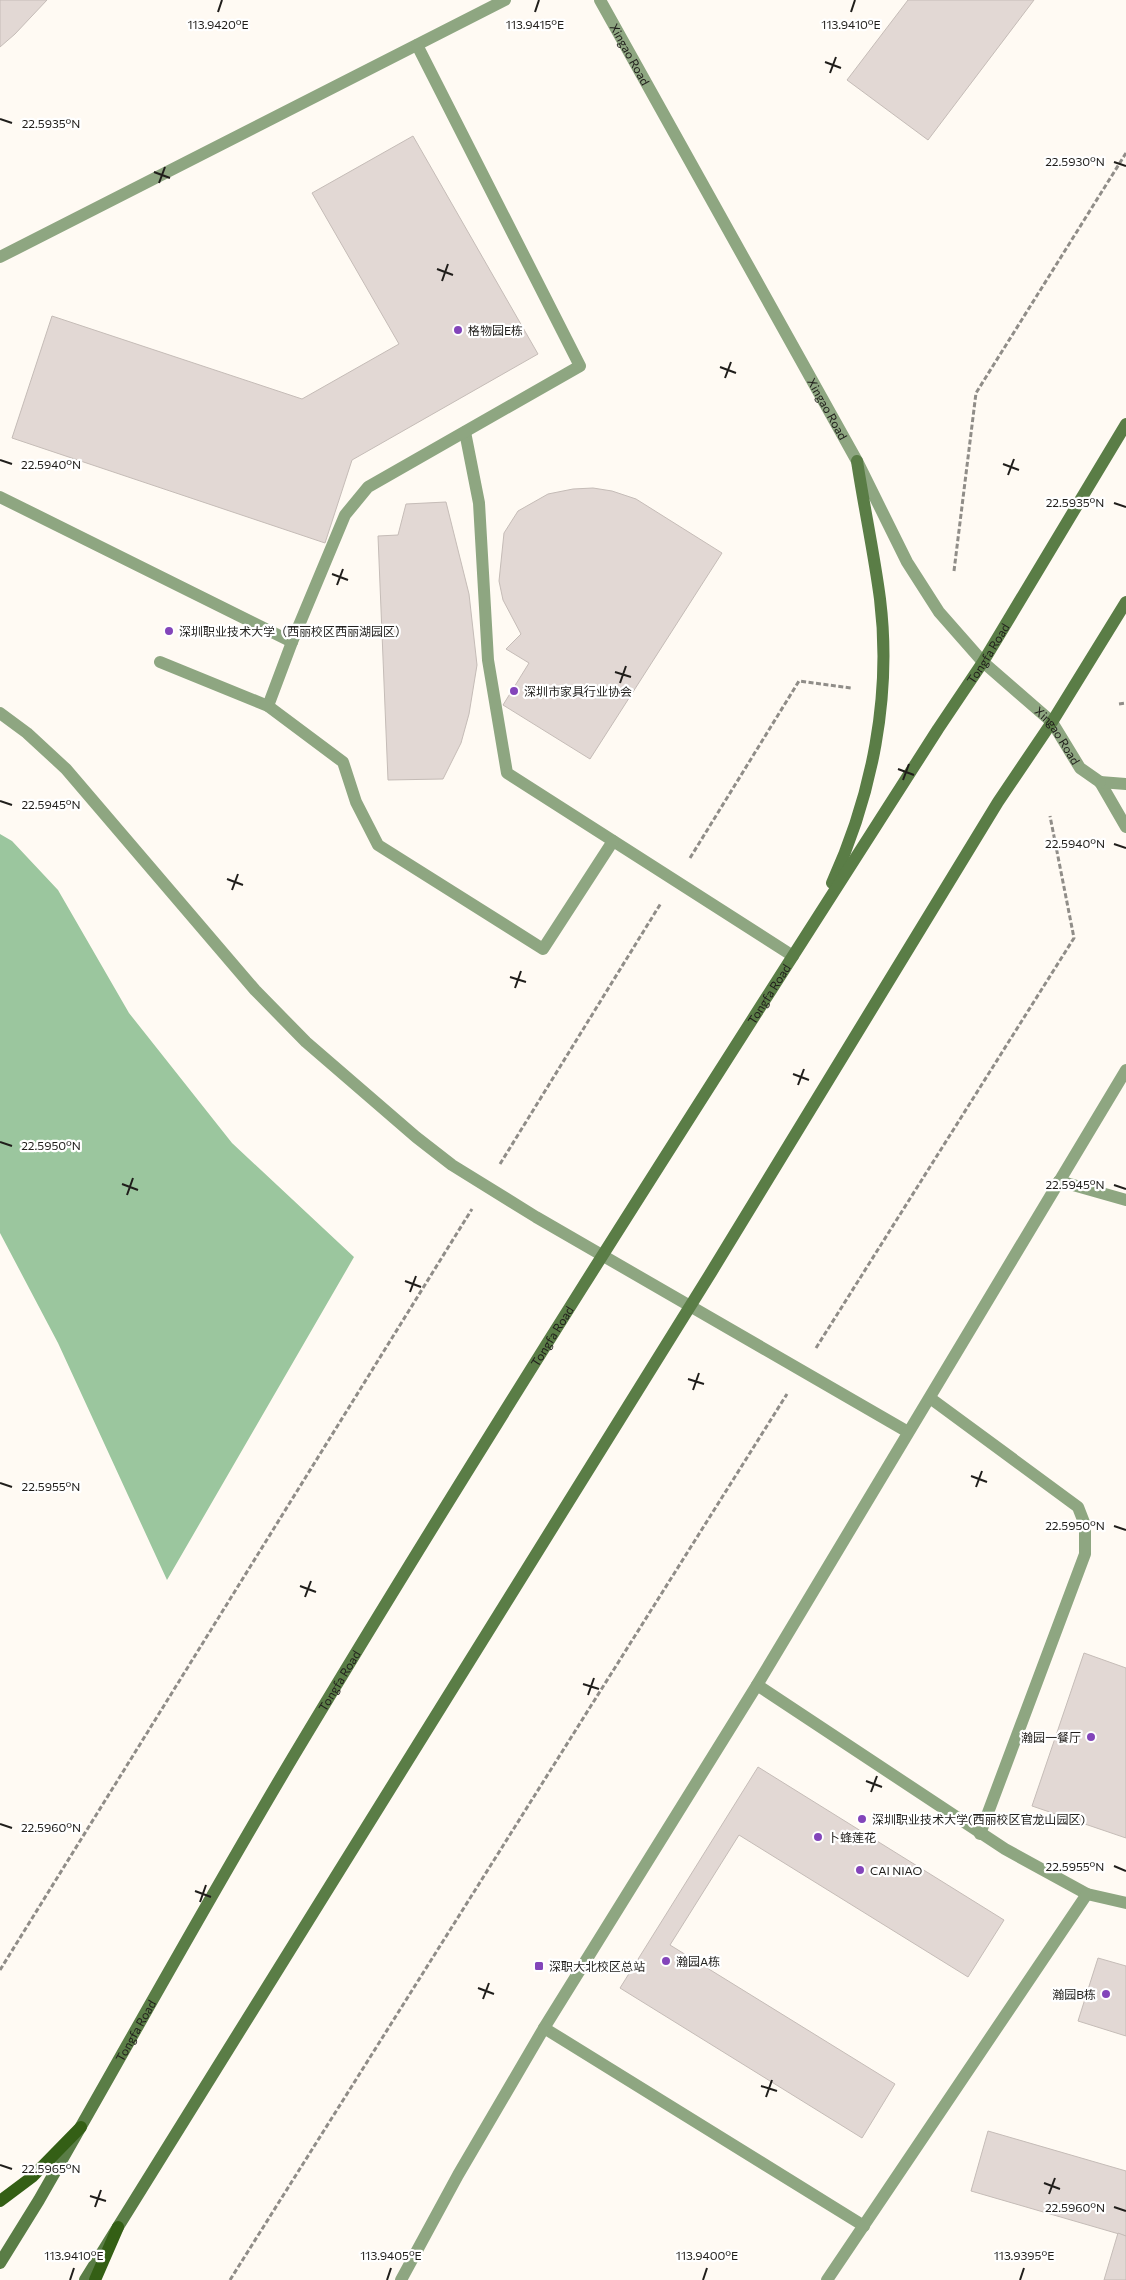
<svg xmlns="http://www.w3.org/2000/svg" width="1126" height="2280" viewBox="0 0 1126 2280" font-family="Commissioner,'Noto Sans SC',sans-serif">
<style>
.forest{fill:#9bc69e}
.building{fill:#e2d8d4;stroke:#c5bcb7}
.lines{fill:none;stroke-linecap:round;stroke-linejoin:round}
.path{stroke:#908d88;stroke-width:3;stroke-dasharray:5 2.5;stroke-linecap:butt}
.service{stroke:#8ea681;stroke-width:12}
.tertiary{stroke:#8ea681;stroke-width:12}
.secondary{stroke:#5a7d46;stroke-width:12}
.primary{stroke:#345f15;stroke-width:12}
.ticks{fill:none;stroke:#201e1b;stroke-width:2}
.poi-dot{fill:#8345ba;stroke:#fff;stroke-width:2}
.labels{text-anchor:middle;dominant-baseline:central;stroke-width:4.5;stroke-linejoin:round;paint-order:stroke}
.street-label{font-size:12px;fill:#201e1b;stroke:#fff}
.poi-label{font-size:12px;fill:#201e1b;stroke:#fff;text-anchor:start}
.ticks-label{font-size:12px;text-anchor:middle;fill:#201e1b;stroke:#fff;stroke-width:4.5;stroke-linejoin:round;paint-order:stroke}
</style>
<rect width="100%" height="100%" fill="#fffaf3"/>
<!-- forest -->
<polygon class="forest" points="0,834 12,841 58,890 129,1013 232,1143 354,1257 167,1580 58,1343 0,1233"/>
<!-- building -->
<g class="building">
<polygon points="0,0 47,0 15,34 0,47"/>
<polygon points="908,0 1034,0 928,140 847,80"/>
<polygon points="413,136 538,354 352,460 325,543 12,438 52,316 302,399 399,344 312,193"/>
<polygon points="593,488 612,491 636,499 722,553 590,759 503,705 529,663 506,649 521,634 503,600 499,581 504,533 518,511 548,494 573,489"/>
<polygon points="446,502 469,594 477,665 469,714 461,743 443,779 388,780 378,536 398,535 406,504"/>
<polygon points="1084,1653 1126,1668 1126,1838 1032,1806"/>
<polygon points="758,1767 1004,1920 968,1977 739,1835 670,1945 895,2084 862,2138 620,1988"/>
<polygon points="1098,1958 1126,1966 1126,2036 1078,2021"/>
<polygon points="988,2131 1126,2171 1126,2236 971,2191"/>
<polygon points="1118,2233 1126,2236 1126,2280 1104,2280"/>
</g>
<g class="lines">
<!-- path -->
<g class="path">
<polyline points="954,571 976,393 1126,153"/>
<polyline points="1119,704 1126,703"/>
<polyline points="690,858 799,681 851,688"/>
<polyline points="500,1164 661,903"/>
<polyline points="816,1348 1074,938 1050,816"/>
<polyline points="0,1970 472,1209"/>
<polyline points="230,2280 787,1394"/>
</g>
<!-- service -->
<g class="service">
<polyline points="0,257 505,0"/>
<polyline points="465,432 479,503 488,660 507,773 793,956"/>
<polyline points="0,497 292,642 345,515 368,487 580,366 417,45"/>
<polyline points="292,642 268,706 343,762 356,802 378,845 543,949 613,841"/>
<polyline points="160,662 268,706"/>
<polyline points="0,713 27,733 66,769 255,990 306,1042 416,1137 452,1165 536,1217 908,1432"/>
<polyline points="1100,782 1126,827"/>
<polyline points="1100,782 1126,784"/>
<polyline points="1059,1181 1126,1200"/>
<polyline points="930,1398 1078,1507 1085,1525 1085,1554 980,1834"/>
<polyline points="757,1685 1005,1849 1087,1894 1126,1903"/>
<polyline points="544,2028 864,2226"/>
<polyline points="401,2280 458,2175 544,2028 757,1685 1126,1070"/>
<polyline points="827,2280 1087,1894"/>
</g>
<!-- tertiary -->
<path class="tertiary" id="s1" d="M600,0l257,461 50,101 32,50 44,50 69,60 28,46 20,14"/>
<!-- secondary -->
<g class="secondary">
<path d="M832,883c40,-88 60,-187 48,-284 -6,-46 -16,-92 -23,-138"/>
<path id="s2" d="M0,2263l39,-63c85,-148 167,-297 254,-443 208,-347 427,-687 645,-1028l45,-67 143,-238"/>
<polyline points="85,2280 712,1271 998,802 1052,722 1126,602"/>
</g>
<!-- primary -->
<g class="primary">
<polyline points="0,2201 32,2177 81,2127"/>
<polyline points="95,2280 118,2227"/>
</g>
</g>
<!-- ticks -->
<path class="ticks" d="M218,12l4,-12M535,12l4,-12M851,12l4,-12M825,62l16,6M830,73l6,-16M0,119l12,4M1114,162l12,4M154,172l16,6M159,183l6,-16M437,269l16,6M442,281l6,-17M720,367l16,6M725,378l6,-16M0,460l12,4M1003,464l16,6M1008,475l6,-16M1114,503l12,4M332,574l16,6M337,585l6,-16M615,672l16,5M620,683l6,-17M898,769l16,6M903,780l6,-16M0,801l12,4M1114,844l12,4M227,879l16,6M232,890l6,-16M510,977l16,5M515,988l6,-17M793,1074l16,6M798,1085l6,-16M0,1142l12,4M122,1184l16,6M1114,1185l12,4M127,1195l6,-17M405,1281l16,6M410,1292l6,-16M688,1379l16,5M693,1390l6,-17M971,1476l16,6M0,1483l12,4M976,1487l6,-16M1114,1526l12,4M300,1586l16,6M305,1597l6,-16M583,1684l16,5M588,1695l6,-17M866,1781l16,6M871,1792l6,-16M0,1824l12,4M1114,1866l12,5M195,1891l16,6M200,1902l6,-17M478,1988l16,6M483,1999l6,-16M761,2086l16,5M766,2097l6,-17M0,2165l12,4M1044,2183l16,6M1049,2194l6,-16M90,2196l16,5M95,2207l6,-17M1114,2207l12,4M70,2280l4,-12M387,2280l4,-12M703,2280l4,-12M1020,2280l4,-12"/>
<!-- markers -->
<g class="poi-dot">
<circle cx="458" cy="330" r="5"/>
<circle cx="169" cy="631" r="5"/>
<circle cx="514" cy="691" r="5"/>
<circle cx="1091" cy="1737" r="5"/>
<circle cx="862" cy="1819" r="5"/>
<circle cx="818" cy="1837" r="5"/>
<circle cx="860" cy="1870" r="5"/>
<circle cx="666" cy="1961" r="5"/>
<rect x="534" y="1961" width="10" height="10" rx="2.5"/>
<circle cx="1106" cy="1994" r="5"/>
</g>
<g class="labels">
<!-- street labels -->
<g class="street-label">
<text stroke="none"><textPath href="#s1" startOffset="62">Xingao Road</textPath></text>
<text stroke="none"><textPath href="#s1" startOffset="468">Xingao Road</textPath></text>
<text stroke="none"><textPath href="#s2" startOffset="1889">Tongfa Road</textPath></text>
<text stroke="none"><textPath href="#s1" startOffset="872">Xingao Road</textPath></text>
<text stroke="none"><textPath href="#s2" startOffset="1484">Tongfa Road</textPath></text>
<text stroke="none"><textPath href="#s2" startOffset="1079">Tongfa Road</textPath></text>
<text stroke="none"><textPath href="#s2" startOffset="674">Tongfa Road</textPath></text>
<text stroke="none"><textPath href="#s2" startOffset="269">Tongfa Road</textPath></text>
</g>
<!-- poi labels -->
<g class="poi-label">
<text x="468" y="330">格物园E栋</text>
<text x="179" y="631">深圳职业技术大学（西丽校区西丽湖园区）</text>
<text x="524" y="691">深圳市家具行业协会</text>
<text x="1081" y="1737" text-anchor="end">瀚园一餐厅</text>
<text x="872" y="1819">深圳职业技术大学(西丽校区官龙山园区)</text>
<text x="828" y="1837">卜蜂莲花</text>
<text x="870" y="1870">CAI NIAO</text>
<text x="676" y="1961">瀚园A栋</text>
<text x="549" y="1966">深职大北校区总站</text>
<text x="1096" y="1994" text-anchor="end">瀚园B栋</text>
</g>
</g>
<g class="ticks-label">
<text x="218" y="29">113.9420°E</text>
<text x="535" y="29">113.9415°E</text>
<text x="851" y="29">113.9410°E</text>
<text x="51" y="128">22.5935°N</text>
<text x="1075" y="166">22.5930°N</text>
<text x="51" y="469">22.5940°N</text>
<text x="1075" y="507">22.5935°N</text>
<text x="51" y="809">22.5945°N</text>
<text x="1075" y="848">22.5940°N</text>
<text x="51" y="1150">22.5950°N</text>
<text x="1075" y="1189">22.5945°N</text>
<text x="51" y="1491">22.5955°N</text>
<text x="1075" y="1530">22.5950°N</text>
<text x="51" y="1832">22.5960°N</text>
<text x="1075" y="1871">22.5955°N</text>
<text x="51" y="2173">22.5965°N</text>
<text x="1075" y="2212">22.5960°N</text>
<text x="74" y="2260">113.9410°E</text>
<text x="391" y="2260">113.9405°E</text>
<text x="707" y="2260">113.9400°E</text>
<text x="1024" y="2260">113.9395°E</text>
</g>
</svg>
